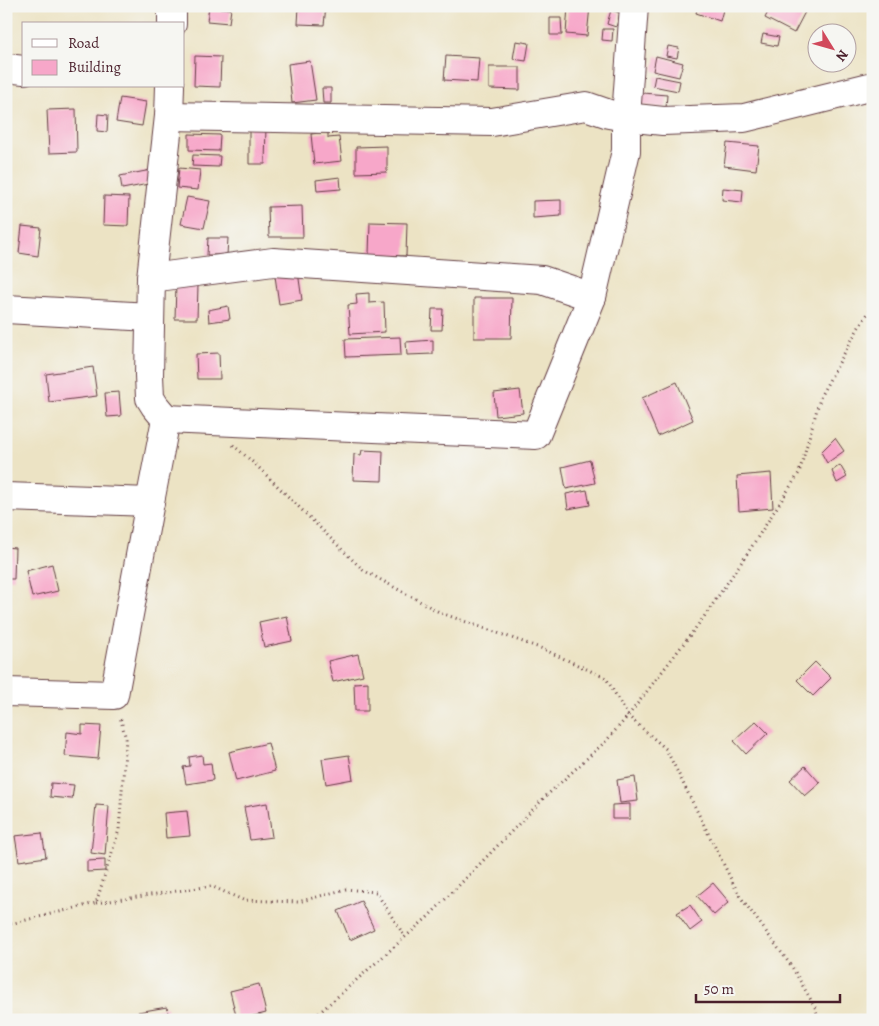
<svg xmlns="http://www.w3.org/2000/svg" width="879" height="1026" viewBox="0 0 879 1026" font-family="Alegreya,serif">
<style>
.building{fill:#f7a7c9}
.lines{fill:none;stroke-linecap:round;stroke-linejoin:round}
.minor-casing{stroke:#623c42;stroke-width:30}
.path{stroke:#623c42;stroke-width:3;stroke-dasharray:1 4;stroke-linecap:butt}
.minor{stroke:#fff;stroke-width:28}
</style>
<rect width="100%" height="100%" fill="#f6f6f2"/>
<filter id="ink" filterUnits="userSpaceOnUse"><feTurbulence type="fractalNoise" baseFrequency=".02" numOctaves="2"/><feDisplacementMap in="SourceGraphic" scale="10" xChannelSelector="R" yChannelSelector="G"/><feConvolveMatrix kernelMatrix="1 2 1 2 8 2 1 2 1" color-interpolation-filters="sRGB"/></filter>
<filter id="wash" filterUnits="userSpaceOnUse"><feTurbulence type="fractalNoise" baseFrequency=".0096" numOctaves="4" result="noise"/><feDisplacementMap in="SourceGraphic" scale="20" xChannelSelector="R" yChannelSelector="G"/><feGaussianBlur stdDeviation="1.12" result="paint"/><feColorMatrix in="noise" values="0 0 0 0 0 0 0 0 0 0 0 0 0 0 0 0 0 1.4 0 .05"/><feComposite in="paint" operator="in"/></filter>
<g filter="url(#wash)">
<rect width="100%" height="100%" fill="#ece3c4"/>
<g id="blocks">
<!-- building -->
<g class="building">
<polygon points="299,6 326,6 324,25 298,24"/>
<polygon points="568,6 590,6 587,36 566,34"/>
<polygon points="698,6 724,6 720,21 696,13"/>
<polygon points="771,6 794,6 805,12 794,33 765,18"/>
<polygon points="209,7 231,9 229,23 207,21"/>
<polygon points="611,10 620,13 616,27 607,24"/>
<polygon points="550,18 561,18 562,35 550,35"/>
<polygon points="603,29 613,29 612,41 602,40"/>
<polygon points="763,34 779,37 777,46 761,43"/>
<polygon points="516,41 529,43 526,61 513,59"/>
<polygon points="668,46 679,48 677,58 666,56"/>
<polygon points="195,56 221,57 220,87 194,86"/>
<polygon points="446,56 479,58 477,82 444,80"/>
<polygon points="656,56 683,63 679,77 653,71"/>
<polygon points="310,61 316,100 292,103 288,64"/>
<polygon points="489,67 520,67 520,90 489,89"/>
<polygon points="655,76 680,81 678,91 653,86"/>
<polygon points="322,88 331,88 331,103 323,103"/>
<polygon points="642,93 667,95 666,108 640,105"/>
<polygon points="120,98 146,102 142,126 116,122"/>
<polygon points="76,109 77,152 49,153 47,110"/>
<polygon points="98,114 108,115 107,132 97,131"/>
<polygon points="249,126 266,126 265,164 249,164"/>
<polygon points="328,132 328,138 339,137 342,161 314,164 311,134"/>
<polygon points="189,134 220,135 219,151 189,150"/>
<polygon points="727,143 759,146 756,170 724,166"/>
<polygon points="387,146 387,172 356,173 356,147"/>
<polygon points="193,155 220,156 219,167 192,166"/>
<polygon points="179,168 200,170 198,190 177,188"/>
<polygon points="151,170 154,183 122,189 120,176"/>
<polygon points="340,177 341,189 317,191 316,180"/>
<polygon points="723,188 743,190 742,202 722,200"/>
<polygon points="104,196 129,197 128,226 103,225"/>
<polygon points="187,197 210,201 204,228 181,224"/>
<polygon points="561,200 561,216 533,218 533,201"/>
<polygon points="302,206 303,237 269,237 268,207"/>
<polygon points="370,222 407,223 406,256 369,255"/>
<polygon points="22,226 41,228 38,256 19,253"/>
<polygon points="208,238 228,238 227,255 207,255"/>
<polygon points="298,272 302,300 279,304 275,276"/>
<polygon points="176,285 198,285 197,319 175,319"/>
<polygon points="369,293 369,303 384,302 385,332 350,334 348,305 357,304 356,294"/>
<polygon points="474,298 512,298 511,338 474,338"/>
<polygon points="228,306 230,319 209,322 208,310"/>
<polygon points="432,309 443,309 442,330 431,330"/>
<polygon points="400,337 401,355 346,357 345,339"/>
<polygon points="433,340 433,354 407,355 406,342"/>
<polygon points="219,353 220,379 197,379 196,354"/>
<polygon points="93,367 97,396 49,402 46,374"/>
<polygon points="677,382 693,420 658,436 642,398"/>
<polygon points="520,390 523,413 496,416 494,393"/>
<polygon points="119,392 121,416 107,417 105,393"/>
<polygon points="835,438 844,451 827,463 821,452"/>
<polygon points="362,450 383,451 382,481 353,480 354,454 361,455"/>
<polygon points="590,460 595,483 566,489 562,467"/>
<polygon points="840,465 847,477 837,483 832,471"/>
<polygon points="771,473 773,508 739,511 737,476"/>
<polygon points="587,490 590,505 568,509 566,494"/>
<polygon points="6,547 15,548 14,579 6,579"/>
<polygon points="52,564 58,591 32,597 26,571"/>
<polygon points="287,616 292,641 264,647 259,622"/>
<polygon points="358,654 363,675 333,682 328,661"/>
<polygon points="815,662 831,678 813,696 797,680"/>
<polygon points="368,682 368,711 355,711 354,683"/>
<polygon points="756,721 768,733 746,754 734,741"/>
<polygon points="82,725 101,726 98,759 65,756 67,732 82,734"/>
<polygon points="268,743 275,771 236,781 229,752"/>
<polygon points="202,755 203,764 211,763 213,780 186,784 183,767 190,766 189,757"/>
<polygon points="349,755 353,779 326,784 322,759"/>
<polygon points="805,766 820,783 805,796 790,780"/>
<polygon points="635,777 638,801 620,803 617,780"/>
<polygon points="51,783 74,785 72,799 50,797"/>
<polygon points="267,803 272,837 250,840 244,807"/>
<polygon points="630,804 630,819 612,819 612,805"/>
<polygon points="96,805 109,806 105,855 91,853"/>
<polygon points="187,811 190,836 166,838 164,813"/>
<polygon points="42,833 46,857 19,861 15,836"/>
<polygon points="105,860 105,871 87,872 87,861"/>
<polygon points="713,883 729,902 714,915 697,896"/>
<polygon points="361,901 374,929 350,940 338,911"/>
<polygon points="690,905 702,922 690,931 677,913"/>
<polygon points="259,984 266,1013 237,1020 230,991"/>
<polygon points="167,1007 169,1020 140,1020 138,1012"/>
</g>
</g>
</g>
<g filter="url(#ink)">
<use href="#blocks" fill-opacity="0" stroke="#623c42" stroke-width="1"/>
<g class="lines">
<defs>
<g id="minor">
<polyline points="172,24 172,6"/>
<polyline points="6,68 24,70"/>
<polyline points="169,116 492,122 586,106 609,114 626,117 634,6"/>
<polyline points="151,278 273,262 542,280 592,297 626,151 626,117 663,121 744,118 873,86"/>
<polyline points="6,309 150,317"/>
<polyline points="166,419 536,435 592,297"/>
<polyline points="6,497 150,502 166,419 155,406 150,398 149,375 151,278 169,116 170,86"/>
<polyline points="6,692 114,695 150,502"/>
</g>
</defs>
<!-- minor casing -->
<use href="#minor" class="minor-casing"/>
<!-- path -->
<g class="path">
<polyline points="233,445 255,464 363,570 441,613 543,649 606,678 628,716 666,749 739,895 792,967 815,1007 819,1020"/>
<polyline points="96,903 211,886 243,900 298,902 346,889 376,892 405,937"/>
<polyline points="6,925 96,903 119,830 126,739 120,717"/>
<polyline points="311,1020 429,916 546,796 606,741 628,716 704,617 745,557 799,473 821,395 859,327 873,306"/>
</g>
<!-- minor -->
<use href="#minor" class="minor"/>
</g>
</g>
<!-- margin -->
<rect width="879" height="1026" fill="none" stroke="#f6f6f2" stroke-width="25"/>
<!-- legend -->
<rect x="22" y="22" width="162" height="65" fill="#f6f6f2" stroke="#b1a0a2"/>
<rect x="32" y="39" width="25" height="8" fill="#ffffff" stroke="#b1a0a2"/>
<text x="68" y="48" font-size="15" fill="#4a1f2b">Road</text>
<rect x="32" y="60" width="25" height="15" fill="#f7a7c9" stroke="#b1a0a2"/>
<text x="68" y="72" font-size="15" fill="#4a1f2b">Building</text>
<!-- north arrow -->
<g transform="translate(832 48) rotate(127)"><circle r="24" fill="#f6f6f2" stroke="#b1a0a2"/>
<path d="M0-4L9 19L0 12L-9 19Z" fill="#d1495b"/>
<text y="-8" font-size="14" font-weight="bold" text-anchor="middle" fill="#4a1f2b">N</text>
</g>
<!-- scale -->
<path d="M696 994v8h144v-8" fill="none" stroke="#4a1f2b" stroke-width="2.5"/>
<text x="704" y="994" font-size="15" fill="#4a1f2b" stroke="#f6f6f2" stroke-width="4" paint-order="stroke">50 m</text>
</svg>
